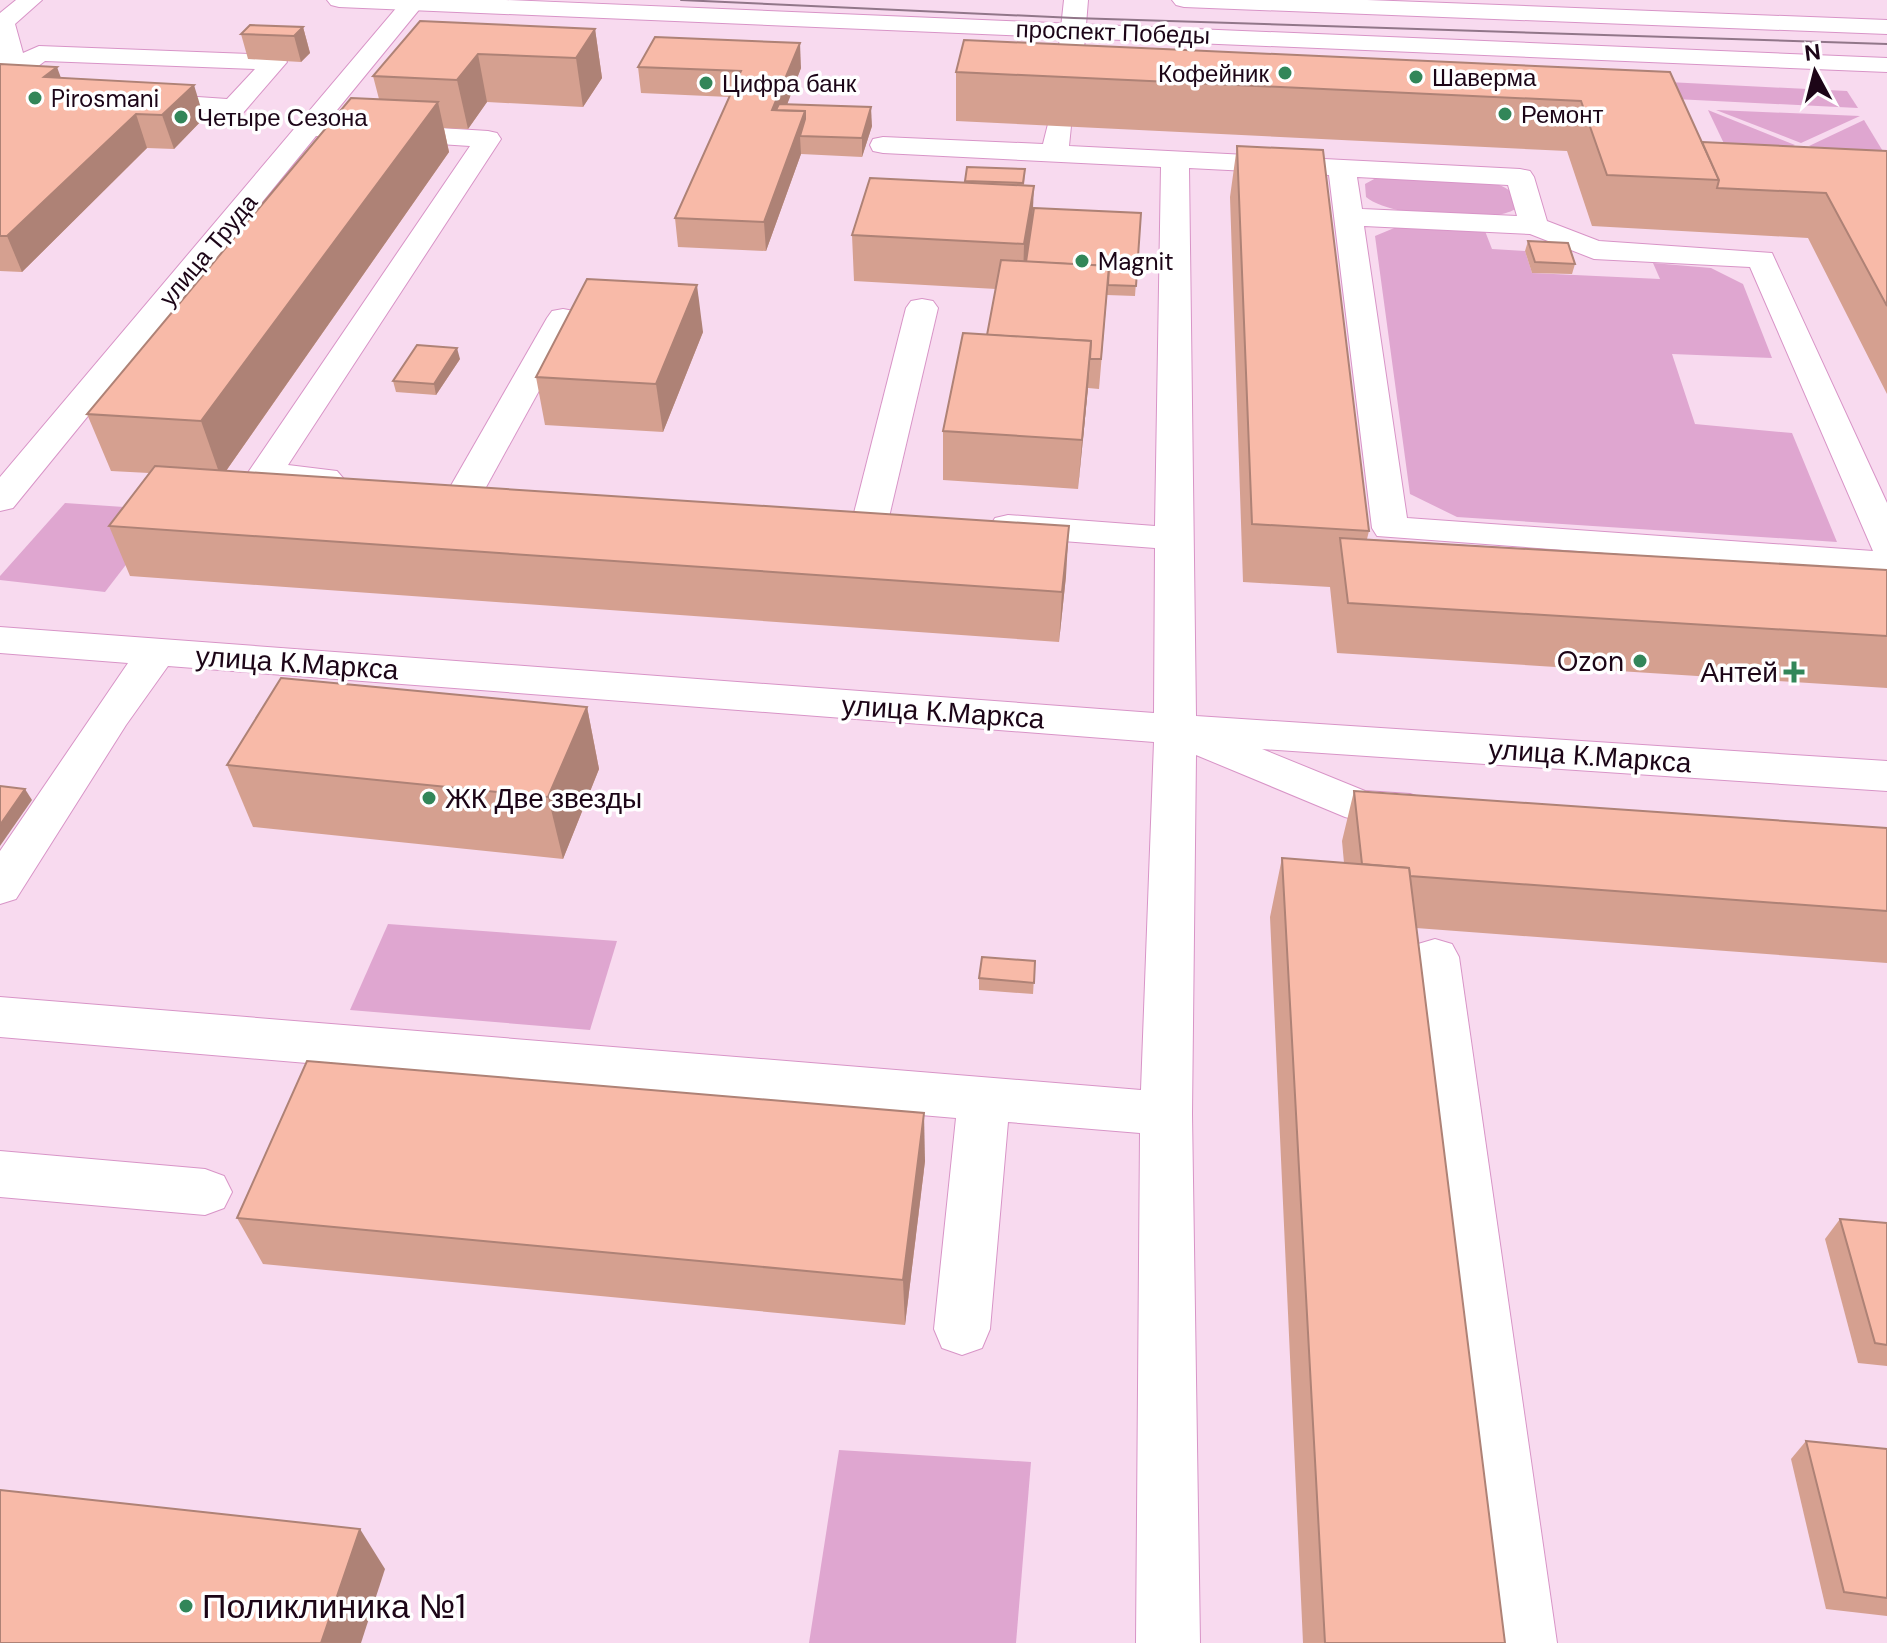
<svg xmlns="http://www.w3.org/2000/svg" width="1887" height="1643" viewBox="0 0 1887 1643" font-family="'DM Sans',sans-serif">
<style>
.green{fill:#dfa6d0}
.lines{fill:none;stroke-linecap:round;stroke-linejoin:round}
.minor-casing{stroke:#d894c7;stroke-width:2}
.major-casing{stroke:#d894c7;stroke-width:2}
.minor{fill:#fff;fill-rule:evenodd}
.major{fill:#fff;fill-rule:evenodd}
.tram{stroke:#917689;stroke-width:2}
.wall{fill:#d5a090}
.shaded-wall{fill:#ae8276}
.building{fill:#f8baa8;stroke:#ae8276;stroke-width:2}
.poi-dot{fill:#328659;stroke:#fff;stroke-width:3}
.labels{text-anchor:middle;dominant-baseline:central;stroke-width:7;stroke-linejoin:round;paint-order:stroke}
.far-street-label{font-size:24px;fill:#1c0517;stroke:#fff}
.far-poi-label{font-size:24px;fill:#1c0517;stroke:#fff;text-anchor:start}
.poi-label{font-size:28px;fill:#1c0517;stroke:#fff;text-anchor:end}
.street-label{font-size:28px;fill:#1c0517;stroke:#fff}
.near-poi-label{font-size:34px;fill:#1c0517;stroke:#fff;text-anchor:start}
</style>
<rect width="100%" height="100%" fill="#f8daef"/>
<!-- green -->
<g class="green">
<polygon points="1668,82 1847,91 1858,108 1675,99"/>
<polygon points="1708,110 1795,145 1737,171"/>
<polygon points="1716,110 1860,116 1801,143"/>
<polygon points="1864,120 1887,158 1887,176 1809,146"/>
<path d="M1376,178c30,0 114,-7 135,14 4,4 5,11 6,16 -25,18 -128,9 -151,-11l-1,-13z"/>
<polygon points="1399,226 1485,231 1492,249 1525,251 1532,273 1660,279 1653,263 1711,268 1743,284 1772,358 1672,354 1695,424 1792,433 1837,542 1457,517 1410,494 1375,236"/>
<polygon points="65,503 168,510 105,592 0,580 0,576"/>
<polygon points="388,924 617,941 590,1030 350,1010"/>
<polygon points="839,1450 1031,1462 1016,1643 809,1643"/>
</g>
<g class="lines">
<defs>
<g id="minor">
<polygon points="16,0 42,0 15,24 23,53 39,46 275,55 284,57 287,62 243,113 234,115 139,109 130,106 126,101 130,96 139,93 227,99 255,69 45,61 9,88 0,91 0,13"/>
<path d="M403,0h24l-99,121 160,10 9,2 4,6 -213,326 49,6 6,7 -6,7c-25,7 -59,3 -84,-4l-6,-7 223,-328 -154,-10 -303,372 -13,3v-34z"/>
<polygon points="1064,0 1088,0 1082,74 1072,98 1054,98 1050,93 1056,74"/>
<path d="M1058,118l9,2 4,6 -2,20 451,23 10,2 4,6 13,44 52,20 173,12 115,250v71l-510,-38 -5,-8 -43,-353 -140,-7 7,548 691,45v30l-625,-42 103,42 45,3 15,5 7,11 -7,11c-25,8 -55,3 -80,-4l-149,-62 -4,359 8,529h-64l4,-510 -132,-11 -18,207 -8,19 -20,7 -20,-7 -8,-19 22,-211 -956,-81v-40l1141,93 13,-348 -986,-76 -42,59 -110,174 -16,5v-53l128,-188 -128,-10v-26l1154,86 1,-165 -147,-11 -13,-3 -5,-8 5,-8 13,-3 147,11 6,-359 -278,-14 -10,-2 -3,-6 3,-6 10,-2 160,7 6,-24zM1357,177l151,8 9,31 -155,-7zM1364,226l166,8 64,25 156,8 123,284 -466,-33z"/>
<polygon points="922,299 933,301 938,308 889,517 884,525 871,528 858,525 853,517 906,308 911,301"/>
<polygon points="563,309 574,311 579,318 485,489 480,497 467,500 454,497 449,489 547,318 552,311"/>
<polygon points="1435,939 1452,944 1459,957 1557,1643 1493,1643 1411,957 1418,944"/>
<polygon points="0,1151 205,1169 224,1176 232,1192 224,1208 205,1215 0,1197"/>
</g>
<g id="major">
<polygon points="327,0 506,0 1887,58 1887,72 339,7 331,5"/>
<polygon points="1172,0 1367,0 1887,20 1887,34 1184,7 1176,5"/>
</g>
</defs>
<!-- minor casing -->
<use href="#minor" class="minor-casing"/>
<!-- major casing -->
<use href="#major" class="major-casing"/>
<!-- minor -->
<use href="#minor" class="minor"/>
<!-- major -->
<use href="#major" class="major"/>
<!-- tram -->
<polyline class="tram" points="681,0 1074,18 1887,44"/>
</g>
<!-- wall -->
<g class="wall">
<polygon points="303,27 310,53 301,62 248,59 241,34"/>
<polygon points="595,29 602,78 583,107 487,102 468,129 444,128 449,152 226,471 1066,576 1059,642 130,576 109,526 149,473 111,471 87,414 379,99 373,76"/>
<polygon points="0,64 61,78 204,118 174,149 147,148 22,272 0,271"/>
<polygon points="638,67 801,68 787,104 872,126 862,157 801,154 766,251 678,247 675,218 729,97 641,93"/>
<polygon points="956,72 1670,72 1702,142 1887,151 1887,394 1808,238 1592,226 1567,151 956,121"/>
<polygon points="1237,146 1369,531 1367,539 1887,570 1887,688 1337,653 1330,587 1243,582 1230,197"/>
<polygon points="967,167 1025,169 1024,186 1032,220 1141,213 1135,296 1107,295 1099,389 1088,388 1078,489 943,480 943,431 987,335 996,289 854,281 852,235 965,183"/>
<polygon points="1528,241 1575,264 1572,274 1532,273 1525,251"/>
<polygon points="703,332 663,432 545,425 536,377"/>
<polygon points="460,359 436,395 396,392 393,381"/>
<polygon points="587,707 599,769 563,859 253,827 227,765"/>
<polygon points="1354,791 1887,828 1887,963 1416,928 1505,1643 1303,1643 1270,917 1282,858 1344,863 1342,841"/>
<polygon points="1035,961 1033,994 979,990 979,978"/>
<polygon points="925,1161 905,1325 263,1264 237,1218"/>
<polygon points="1840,1219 1887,1223 1887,1366 1858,1363 1825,1239"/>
<polygon points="1806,1441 1887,1449 1887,1616 1826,1609 1791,1459"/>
</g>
<!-- shaded-wall -->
<g class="shaded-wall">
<polygon points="303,27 310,53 301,62 294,36"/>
<polygon points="595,29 602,78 583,107 576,58"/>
<polygon points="800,43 801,68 782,118 772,110"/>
<polygon points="478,54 487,102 468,129 457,80"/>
<polygon points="57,67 69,100 44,77"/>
<polygon points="194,85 204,118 174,149 162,115"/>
<polygon points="438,102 449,152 221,478 201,421"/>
<polygon points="871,107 872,126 862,157 862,138"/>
<polygon points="805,111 806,136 800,136 801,154 766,251 764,222"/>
<polygon points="136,114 147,148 22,272 7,236"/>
<polygon points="1034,186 1032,231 1023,280 1024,244"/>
<polygon points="697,285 703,332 663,432 656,384"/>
<polygon points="1091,341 1088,388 1078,489 1082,440"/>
<polygon points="457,348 460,359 436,395 434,384"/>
<polygon points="1069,526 1066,576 1059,642 1062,592"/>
<polygon points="587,707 599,769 563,859 548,797"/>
<polygon points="25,789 32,800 0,846 0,825"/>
<polygon points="924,1113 925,1161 905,1325 903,1280"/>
<polygon points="360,1529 385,1569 361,1643 321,1643"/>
</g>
<!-- building -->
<g class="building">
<polygon points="420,21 595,29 576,58 478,54 457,80 373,76"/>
<polygon points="250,25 303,27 294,36 241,34"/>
<polygon points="655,37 800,43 772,110 805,111 764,222 675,218 741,71 638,67"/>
<polygon points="964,40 1670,72 1719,180 1607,175 1581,101 956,72"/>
<polygon points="0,64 57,67 44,77 194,85 162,115 136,114 7,236 0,236"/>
<polygon points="351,98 438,102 201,421 87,414"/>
<polygon points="779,104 871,107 862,138 800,136 805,119 805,111 776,110"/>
<polygon points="1702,142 1887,151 1887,306 1826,193 1717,188 1719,180"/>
<polygon points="1237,146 1323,150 1369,531 1252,524"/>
<polygon points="967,167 1025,169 1023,183 965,181"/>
<polygon points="870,178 1034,186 1024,244 852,235"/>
<polygon points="1034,208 1141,213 1136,286 1108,285 1109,266 1026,262"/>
<polygon points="1528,241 1568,243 1575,264 1535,262"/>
<polygon points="1001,260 1109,266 1101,359 1090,359 1091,341 987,335"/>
<polygon points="587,279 697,285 656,384 536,377"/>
<polygon points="963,333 1091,341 1082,440 943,431"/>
<polygon points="417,345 457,348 434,384 393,381"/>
<polygon points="155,466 1069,526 1062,592 109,526"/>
<polygon points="1340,538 1887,570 1887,636 1348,603"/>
<polygon points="281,678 587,707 548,797 227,765"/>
<polygon points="0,786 25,789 0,825"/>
<polygon points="1354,791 1887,828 1887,911 1410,876 1409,868 1362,864"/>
<polygon points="1282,858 1409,868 1505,1643 1325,1643"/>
<polygon points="982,957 1035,961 1034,983 979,978"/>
<polygon points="307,1061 924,1113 903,1280 237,1218"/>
<polygon points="1840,1219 1887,1223 1887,1345 1875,1343"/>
<polygon points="1806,1441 1887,1449 1887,1598 1844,1592"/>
<polygon points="0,1490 360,1529 321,1643 0,1643"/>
</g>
<!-- markers -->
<g class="poi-dot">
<circle cx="1285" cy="73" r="8"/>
<circle cx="1416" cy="77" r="8"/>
<circle cx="706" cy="83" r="8"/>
<circle cx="35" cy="98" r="8"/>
<circle cx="1505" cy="114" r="8"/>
<circle cx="181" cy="117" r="8"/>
<circle cx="1082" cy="261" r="8"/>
<circle cx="1640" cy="661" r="8"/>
<path d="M1790 660h8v8h8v8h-8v8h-8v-8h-8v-8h8z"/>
<circle cx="429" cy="798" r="8"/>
<circle cx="186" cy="1606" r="8"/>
</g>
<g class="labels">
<!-- far-street labels -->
<g class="far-street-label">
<text transform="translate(1113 32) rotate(2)">проспект Победы</text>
<text transform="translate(208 250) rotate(-50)">улица Труда</text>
</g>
<!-- far-poi labels -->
<g class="far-poi-label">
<text x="1269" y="73" text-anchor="end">Кофейник</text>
<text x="1432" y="77">Шаверма</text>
<text x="722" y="83">Цифра банк</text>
<text x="51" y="98">Pirosmani</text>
<text x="1521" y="114">Ремонт</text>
<text x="197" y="117">Четыре Сезона</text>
<text x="1098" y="261">Magnit</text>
</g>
<!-- poi labels -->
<g class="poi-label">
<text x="1624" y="661">Ozon</text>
<text x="1778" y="672">Антей</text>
<text x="445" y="798" text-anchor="start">ЖК Две звезды</text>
</g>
<!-- street labels -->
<g class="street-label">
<text transform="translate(297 663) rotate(4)">улица К.Маркса</text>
<text transform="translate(943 712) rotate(4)">улица К.Маркса</text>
<text transform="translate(1590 756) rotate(4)">улица К.Маркса</text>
</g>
<!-- near-poi labels -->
<g class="near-poi-label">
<text x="202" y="1606">Поликлиника №1</text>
</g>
</g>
<!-- north arrow -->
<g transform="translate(1815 72) rotate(353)" stroke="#ffffff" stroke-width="6" paint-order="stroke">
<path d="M0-6L14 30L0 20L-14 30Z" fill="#1c0517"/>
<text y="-12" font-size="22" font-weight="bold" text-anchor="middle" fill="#1c0517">N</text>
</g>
</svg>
